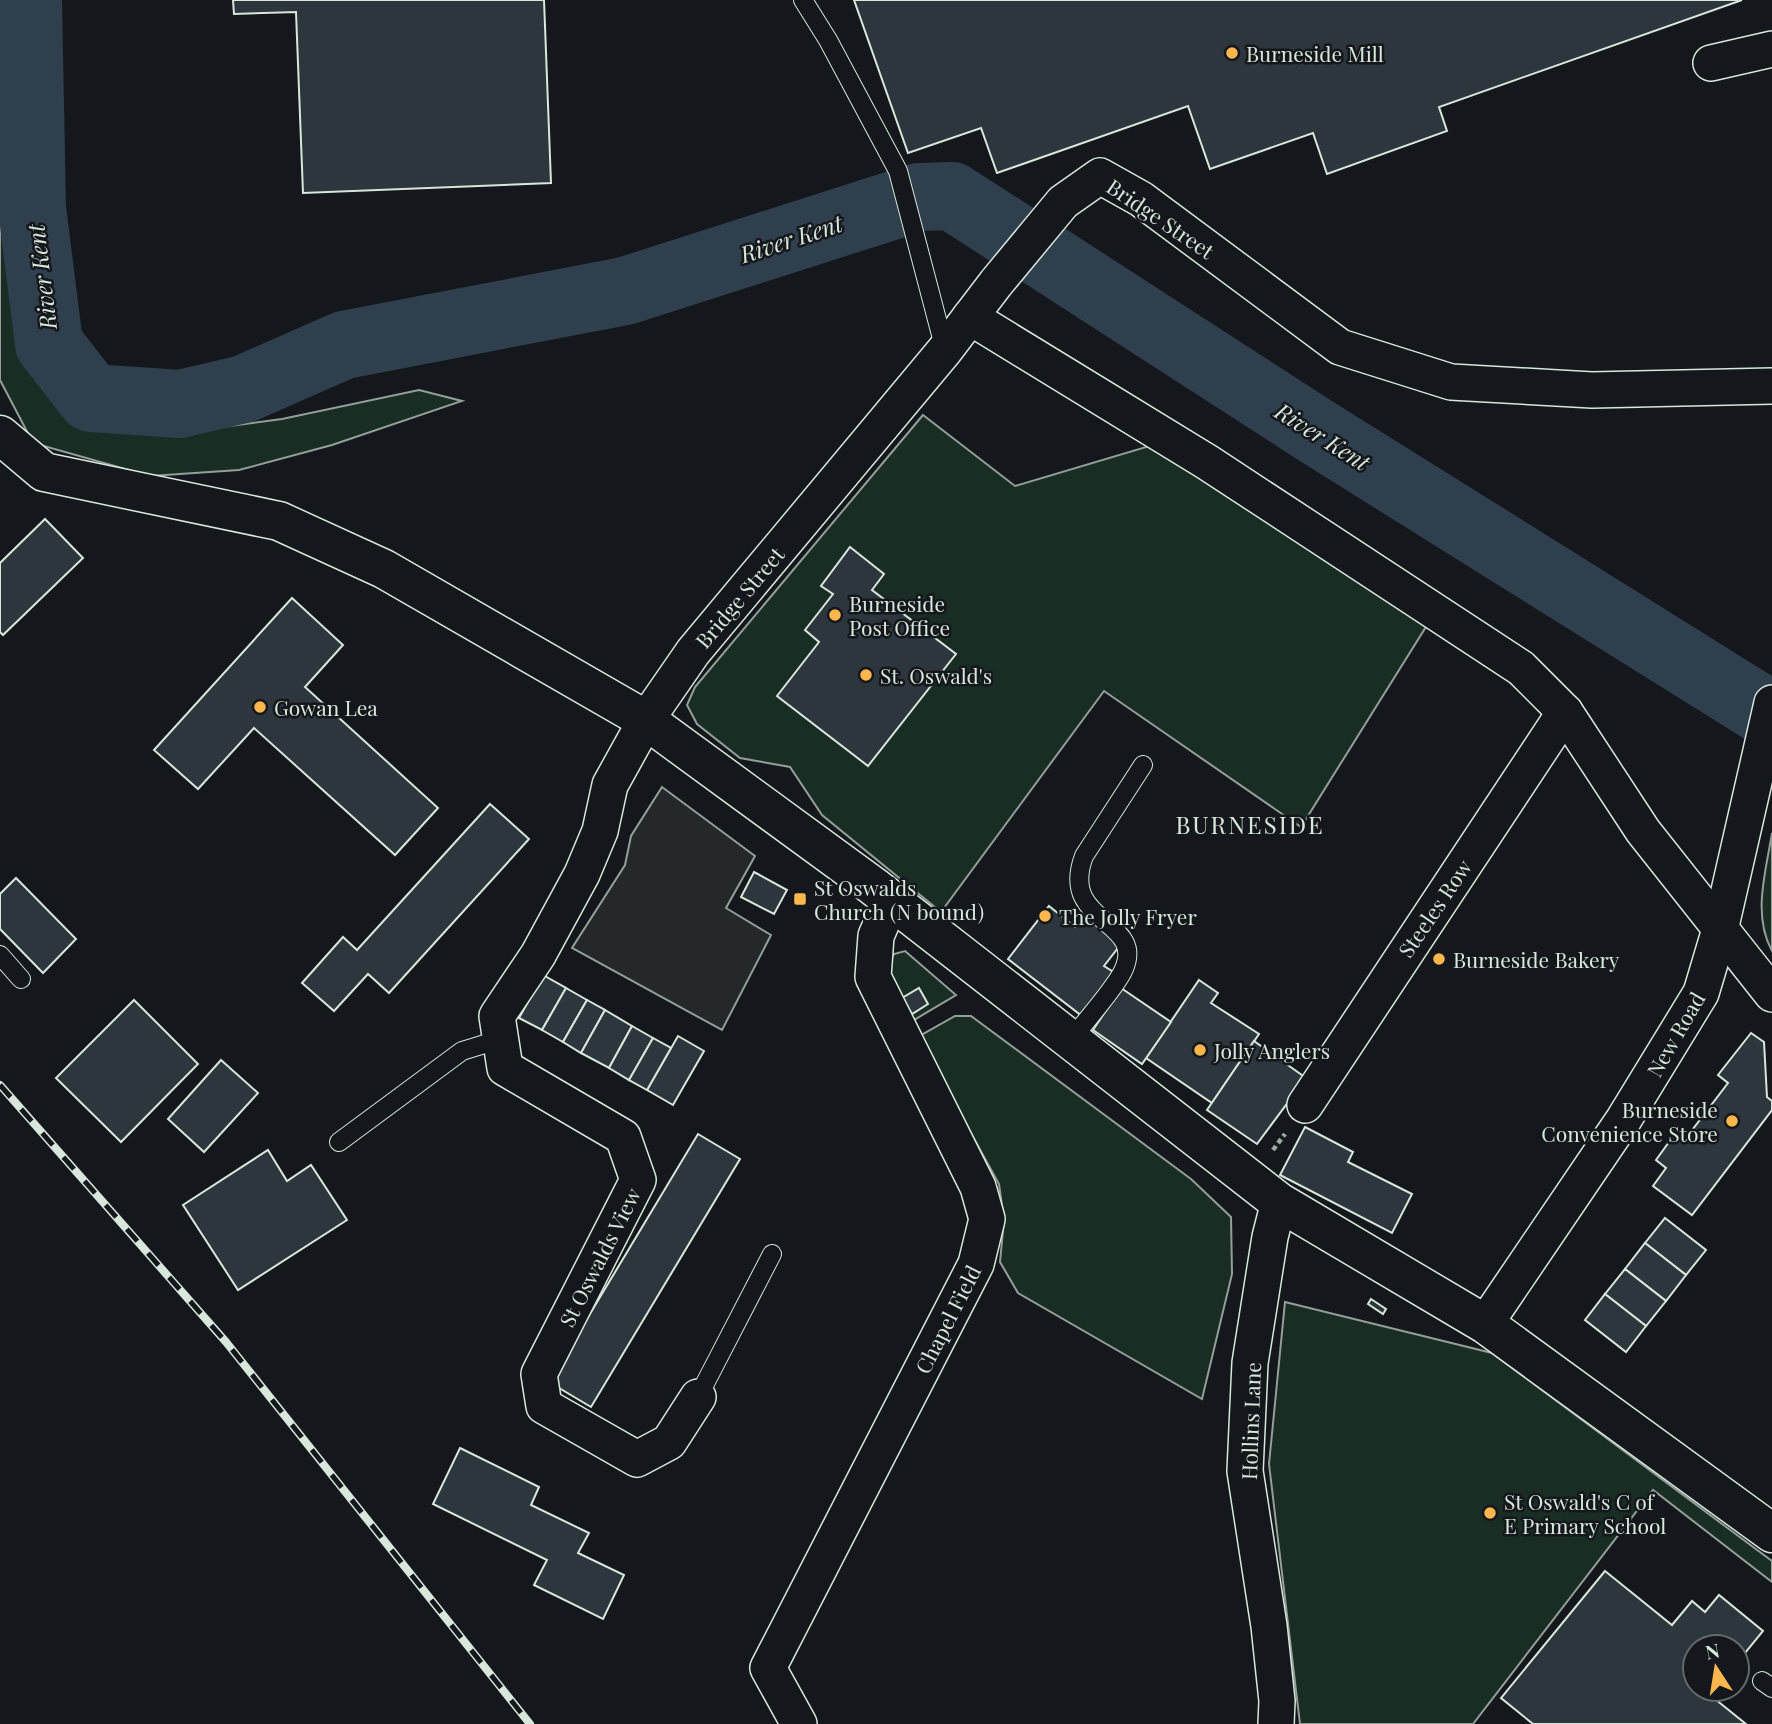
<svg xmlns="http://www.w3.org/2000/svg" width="1772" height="1724" viewBox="0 0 1772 1724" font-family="'Playfair Display',serif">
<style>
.green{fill:#1a2d24;stroke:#939e99;stroke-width:2}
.parking{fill:#24282b;stroke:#939e99;stroke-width:2}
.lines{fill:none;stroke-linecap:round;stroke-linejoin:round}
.river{stroke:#2f3f4d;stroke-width:68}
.building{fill:#2c363c;stroke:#d8e6dc;stroke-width:2}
.lane-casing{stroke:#d8e6dc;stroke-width:20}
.street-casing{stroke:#d8e6dc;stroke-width:38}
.secondary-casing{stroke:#d8e6dc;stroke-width:41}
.path{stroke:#9da8a2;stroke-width:4.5;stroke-dasharray:5 3.5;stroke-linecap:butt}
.lane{stroke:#14181c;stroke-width:18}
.street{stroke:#14181c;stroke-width:35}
.secondary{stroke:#14181c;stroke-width:38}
.rail-casing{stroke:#d8e6dc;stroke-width:8}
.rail{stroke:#14181c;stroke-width:5;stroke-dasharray:16;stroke-linecap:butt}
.poi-dot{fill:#ffb74d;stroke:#14181c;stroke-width:2.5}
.labels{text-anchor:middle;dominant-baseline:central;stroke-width:5;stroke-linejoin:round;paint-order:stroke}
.poi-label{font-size:21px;fill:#d8e6dc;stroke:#14181c;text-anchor:start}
.street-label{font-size:21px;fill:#d8e6dc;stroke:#14181c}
.water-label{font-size:23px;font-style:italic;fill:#d8e6dc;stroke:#14181c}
.quarter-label{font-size:24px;letter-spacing:2px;fill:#d8e6dc;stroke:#14181c}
</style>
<rect width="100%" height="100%" fill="#14181c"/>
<!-- green -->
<g class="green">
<polygon points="0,0 6,0 12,154 8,249 26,334 41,385 74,407 178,433 282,419 419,390 462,401 332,445 239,470 150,476 33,443 0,380"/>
<polygon points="923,415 1015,486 1156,444 1429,622 1301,827 1104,691 941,912 822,815 790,767 740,758 697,724 687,705 695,687"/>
<path d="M1772,833v118c-20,-36 -6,-80 0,-118z"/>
<polygon points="905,951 956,995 914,1020 889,976 887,966 894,954"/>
<polygon points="955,1016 971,1016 1191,1179 1231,1217 1232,1274 1202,1399 1018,1293 1000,1262 1004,1220 999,1184 918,1037"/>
<polygon points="1285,1302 1492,1353 1772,1561 1772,1582 1653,1490 1473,1724 1300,1724 1269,1464"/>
</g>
<!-- parking -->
<polygon class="parking" points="662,787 755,856 726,908 771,935 722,1030 572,948 625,865 631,836"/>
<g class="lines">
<!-- river -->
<polyline class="river" points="28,0 32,208 49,344 91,398 180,404 244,389 344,345 625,291 919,197 952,196 1319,433 1772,716"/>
</g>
<!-- building -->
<g class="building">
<polygon points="233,0 544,0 551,183 303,193 296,12 234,14"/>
<polygon points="854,0 1742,0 1439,107 1447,131 1327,174 1313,133 1210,169 1188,106 997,173 981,128 908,153"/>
<polygon points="45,519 83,558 3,635 0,632 0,563"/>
<polygon points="850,547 884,574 872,590 956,654 868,766 777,696 819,642 805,630 833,594 821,586"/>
<polygon points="292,598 343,645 305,687 438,808 395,855 254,728 198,789 154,750"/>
<polygon points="490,804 529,839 389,993 368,974 334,1011 302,983 343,937 357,950"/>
<polygon points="754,872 787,890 774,914 741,897"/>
<polygon points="16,878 76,939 43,973 0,929 0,894"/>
<polygon points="1049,906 1075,927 1085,916 1121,944 1104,966 1115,973 1082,1016 1008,959"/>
<polygon points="543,975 566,988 542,1030 519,1018"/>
<polygon points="1199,980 1218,993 1211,1003 1259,1034 1212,1103 1146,1058"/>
<polygon points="566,988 587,1000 563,1042 542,1030"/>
<polygon points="919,988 928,1004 912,1014 902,998"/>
<polygon points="1121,988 1171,1022 1142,1064 1093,1030"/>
<polygon points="134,1000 198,1064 121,1142 56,1078"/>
<polygon points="587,1000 605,1010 581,1053 563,1042"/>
<polygon points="605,1010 632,1026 609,1068 581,1053"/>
<polygon points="632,1026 653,1038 629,1080 609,1068"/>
<polygon points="1751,1033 1764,1042 1767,1097 1772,1101 1772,1110 1692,1215 1653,1186 1666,1168 1656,1160 1677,1131 1686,1138 1728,1083 1718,1075"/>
<polygon points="678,1036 704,1051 673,1105 647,1090"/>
<polygon points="653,1038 671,1048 647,1090 629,1080"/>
<polygon points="1254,1041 1306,1078 1257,1144 1207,1110"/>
<polygon points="221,1060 258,1093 204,1152 168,1119"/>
<polygon points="1305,1127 1353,1152 1348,1162 1412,1194 1392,1233 1280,1175"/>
<polygon points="698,1134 740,1159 591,1407 549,1382"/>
<polygon points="268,1150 287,1181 311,1165 347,1220 238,1290 183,1205"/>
<polygon points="1665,1218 1706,1250 1686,1275 1645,1243"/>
<polygon points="1645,1243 1686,1275 1666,1301 1625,1269"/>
<polygon points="1625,1269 1666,1301 1646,1326 1605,1294"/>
<polygon points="1605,1294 1646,1326 1626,1352 1585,1320"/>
<polygon points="1371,1299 1386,1309 1383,1314 1368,1304"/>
<polygon points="460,1448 539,1487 531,1505 589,1533 578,1553 624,1575 603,1619 534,1585 547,1560 433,1504"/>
<polygon points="1605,1571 1672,1625 1692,1601 1705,1612 1719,1595 1763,1631 1737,1663 1737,1647 1695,1647 1695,1689 1716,1689 1710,1695 1746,1724 1533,1724 1501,1698"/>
</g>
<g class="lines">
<defs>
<g id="lane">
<polyline points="803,0 828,40 898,171 945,350"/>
<polyline points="0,955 21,979"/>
<path d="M1071,1040c14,-19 42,-49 52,-69 25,-52 -65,-46 -39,-115l59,-91"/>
<polyline points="339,1142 462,1051 501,1039"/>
<polyline points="698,1397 772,1254"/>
<polyline points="1762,1681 1772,1688"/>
</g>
<g id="street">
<polyline points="1711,63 1772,49"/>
<polyline points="970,317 1207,462 1521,668 1565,712 1643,831 1772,994"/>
<polyline points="1305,1105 1565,712"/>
<polyline points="1485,1324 1624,1119 1701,993 1721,926 1772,703"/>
<polyline points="698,1397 669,1442 637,1459 544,1406 539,1374 638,1180 623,1137 505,1068 497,1016 538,955 582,874 600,831 610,785 646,720 693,652 945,350 996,283 1063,202 1100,176 1141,199 1340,347 1451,382 1592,390 1772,386"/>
<polyline points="799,1724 768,1668 976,1264 987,1219 978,1187 873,977 876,936 891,901"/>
<polyline points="1276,1724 1277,1701 1269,1626 1245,1471 1250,1363 1270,1237 1279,1202"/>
</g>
<polyline id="secondary" points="0,435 44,472 279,521 384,569 646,720 873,886 1279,1202 1485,1324 1772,1533"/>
</defs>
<!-- lane casing -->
<use href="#lane" class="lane-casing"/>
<!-- street casing -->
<use href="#street" class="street-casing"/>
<!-- secondary casing -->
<use href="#secondary" class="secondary-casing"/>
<!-- path -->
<polyline class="path" points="1273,1150 1285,1134"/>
<!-- lane -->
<use href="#lane" class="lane"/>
<!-- street -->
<use href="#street" class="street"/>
<!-- secondary -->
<use href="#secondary" class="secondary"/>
<defs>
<polyline id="rail" points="0,1085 226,1342 530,1724"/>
</defs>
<!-- rail casing -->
<use href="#rail" class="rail-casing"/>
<!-- rail -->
<use href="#rail" class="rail"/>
</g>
<!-- markers -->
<g class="poi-dot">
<circle cx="1232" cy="53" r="7"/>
<circle cx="835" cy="615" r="7"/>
<circle cx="866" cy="675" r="7"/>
<circle cx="260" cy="707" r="7"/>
<rect x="793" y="892" width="14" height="14" rx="3.5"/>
<circle cx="1045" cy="916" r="7"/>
<circle cx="1439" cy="959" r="7"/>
<circle cx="1200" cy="1050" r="7"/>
<circle cx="1732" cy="1121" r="7"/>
<circle cx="1490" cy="1513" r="7"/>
</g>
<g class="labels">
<!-- poi labels -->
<g class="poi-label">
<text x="1246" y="53">Burneside Mill</text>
<text x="849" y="603">Burneside<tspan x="849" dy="24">Post Office</tspan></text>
<text x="880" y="675">St. Oswald's</text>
<text x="274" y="707">Gowan Lea</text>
<text x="814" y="887">St Oswalds<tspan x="814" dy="24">Church (N bound)</tspan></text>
<text x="1059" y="916">The Jolly Fryer</text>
<text x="1453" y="959">Burneside Bakery</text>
<text x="1214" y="1050">Jolly Anglers</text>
<text x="1718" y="1109" text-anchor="end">Burneside<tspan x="1718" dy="24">Convenience Store</tspan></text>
<text x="1504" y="1501">St Oswald's C of<tspan x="1504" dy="24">E Primary School</tspan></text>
</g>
<!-- street labels -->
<g class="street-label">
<text transform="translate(1161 218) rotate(34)">Bridge Street</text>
<text transform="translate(739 597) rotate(-50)">Bridge Street</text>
<text transform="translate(1434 908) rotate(-56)">Steeles Row</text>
<text transform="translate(1675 1034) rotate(-60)">New Road</text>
<text transform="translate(599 1257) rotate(-63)">St Oswalds View</text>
<text transform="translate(947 1319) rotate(-63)">Chapel Field</text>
<text transform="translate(1250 1421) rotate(-88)">Hollins Lane</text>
</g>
<!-- water labels -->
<g class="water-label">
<text transform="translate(791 238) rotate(-18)">River Kent</text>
<text transform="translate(41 277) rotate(-97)">River Kent</text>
<text transform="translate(1323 436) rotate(32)">River Kent</text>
</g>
<!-- quarter labels -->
<g class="quarter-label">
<text x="1250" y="824">BURNESIDE</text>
</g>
</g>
<!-- north arrow -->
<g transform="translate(1716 1668) rotate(348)"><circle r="33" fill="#14181c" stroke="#626a69" stroke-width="2"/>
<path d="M0-5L12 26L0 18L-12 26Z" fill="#ffb74d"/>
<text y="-10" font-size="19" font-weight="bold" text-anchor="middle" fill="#d8e6dc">N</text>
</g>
</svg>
